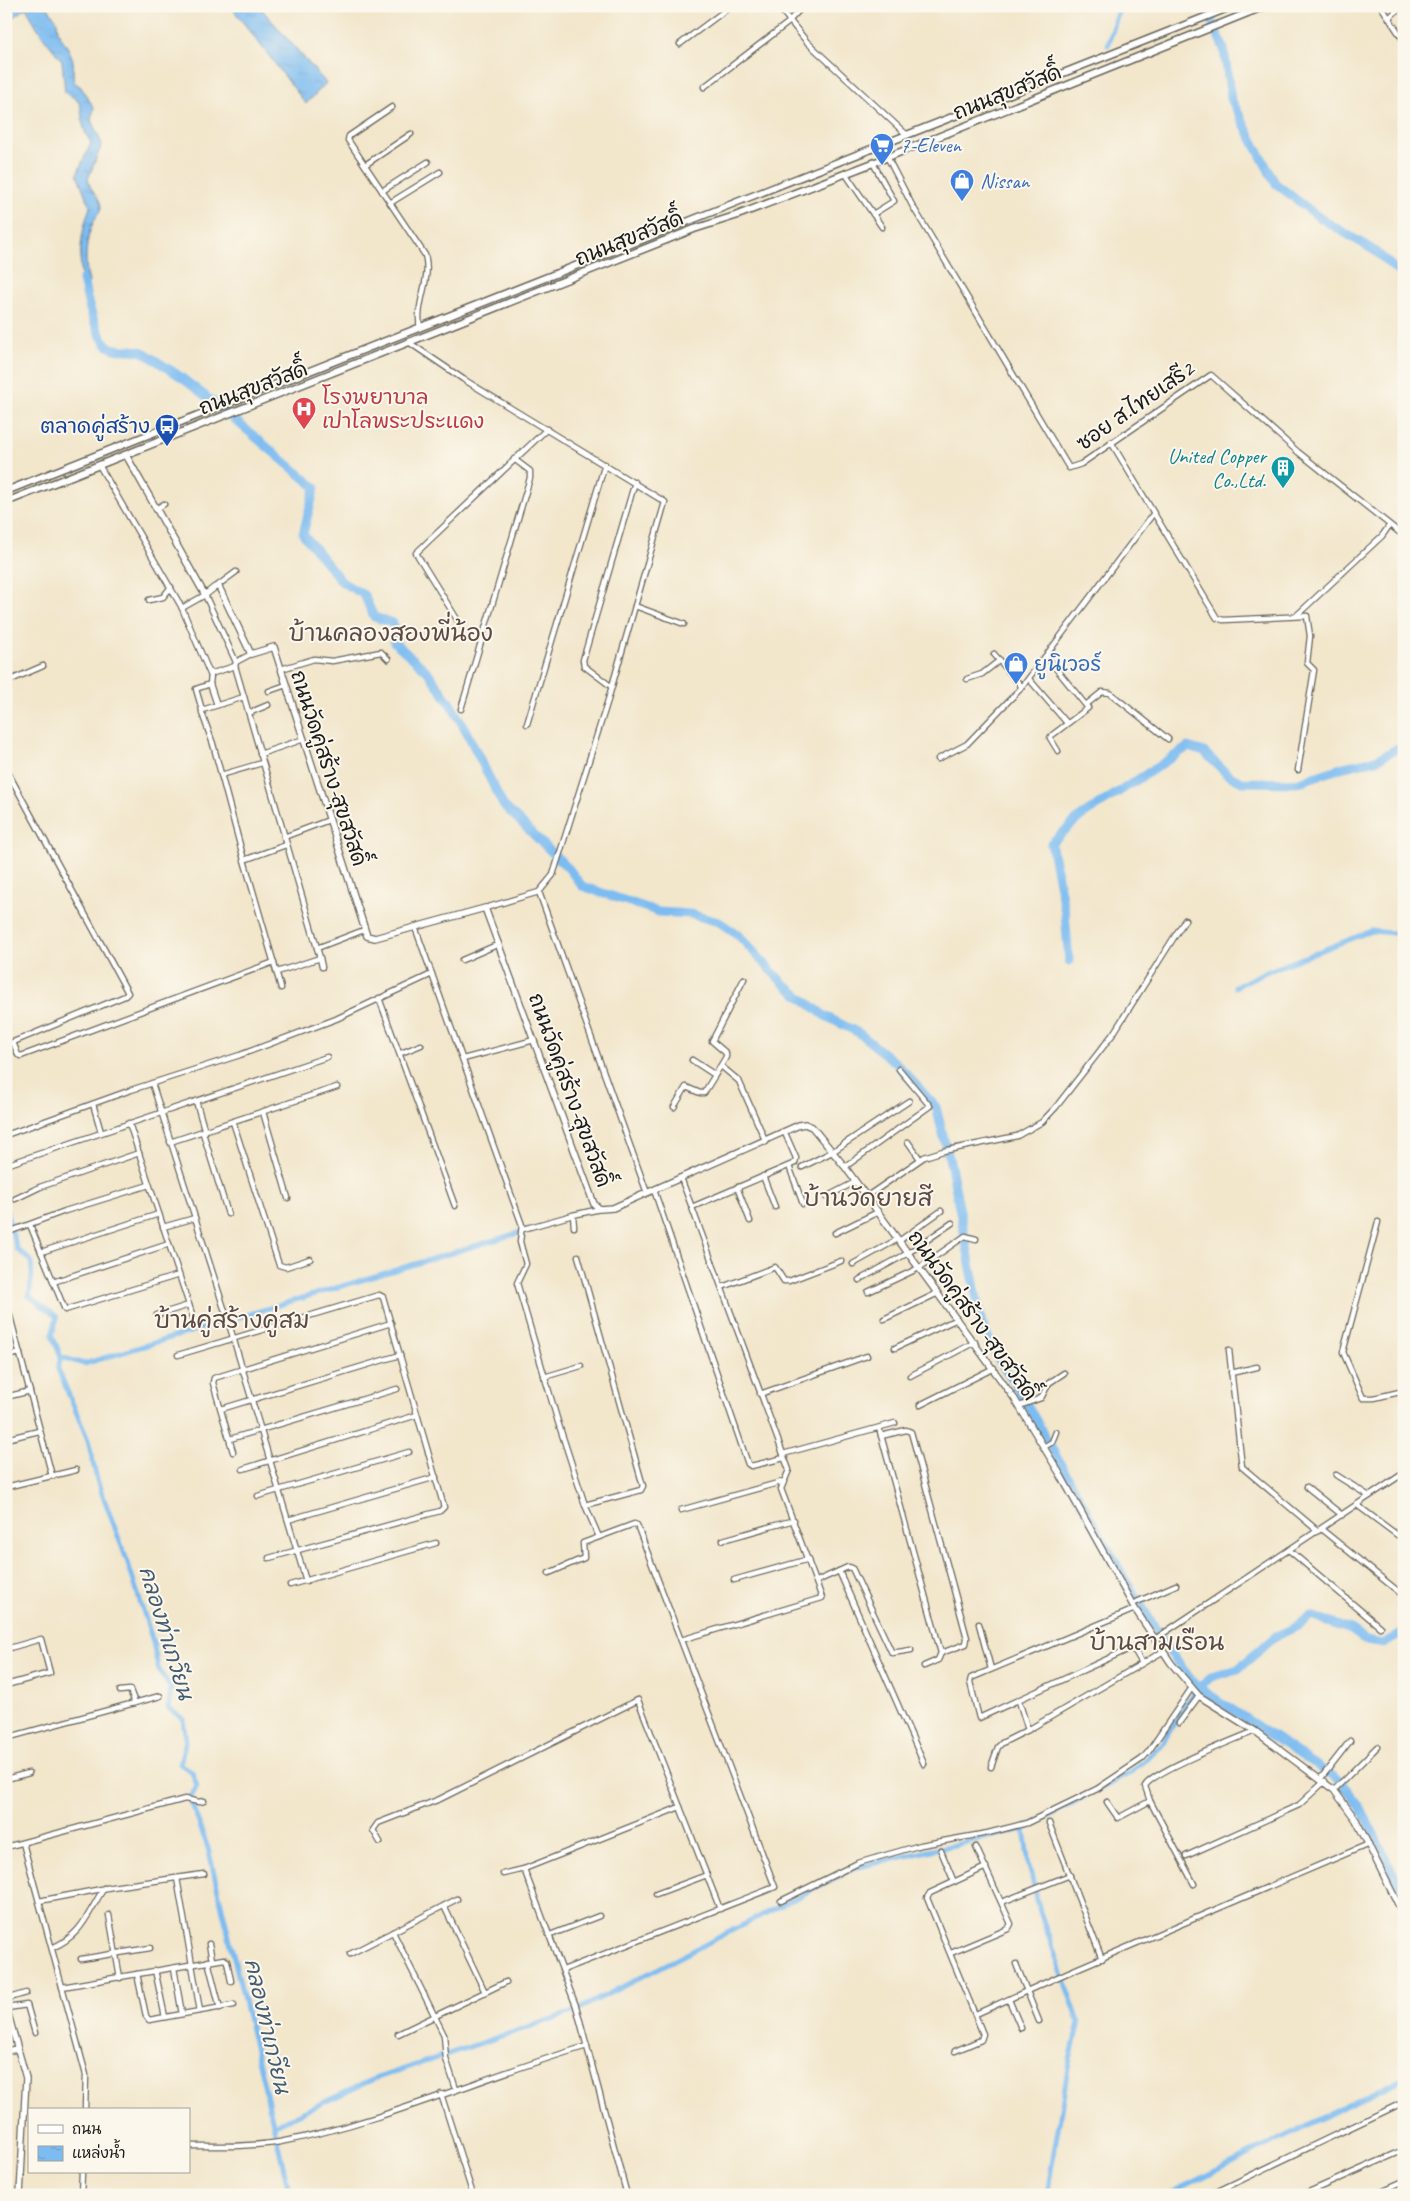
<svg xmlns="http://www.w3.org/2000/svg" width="1410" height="2201" viewBox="0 0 1410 2201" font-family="Caveat,'Playpen Sans Thai',sans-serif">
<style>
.water{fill:url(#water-ripples);stroke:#4c6c86}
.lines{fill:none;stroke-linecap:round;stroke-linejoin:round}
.canal{stroke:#7dbcf1;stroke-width:5}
.river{stroke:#7dbcf1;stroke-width:9}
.street-casing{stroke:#676359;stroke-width:7}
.secondary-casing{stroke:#676359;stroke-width:8}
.primary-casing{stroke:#676359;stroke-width:9}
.street{stroke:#fff;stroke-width:4.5}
.secondary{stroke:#fff;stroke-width:5.5}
.primary{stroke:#fff;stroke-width:6}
.labels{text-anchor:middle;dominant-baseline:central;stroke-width:4;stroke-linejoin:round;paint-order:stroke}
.street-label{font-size:21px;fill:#1c1c1c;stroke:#fbf7ec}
.shop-label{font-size:21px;fill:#366cbe;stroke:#fbf7ec;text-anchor:start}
.health-label{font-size:21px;fill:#be3a42;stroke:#fbf7ec;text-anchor:start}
.transit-label{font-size:21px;fill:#164399;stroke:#fbf7ec;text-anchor:end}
.culture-label{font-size:21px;fill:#0d838f;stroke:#fbf7ec;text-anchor:end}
.water-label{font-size:22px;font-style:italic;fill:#435c71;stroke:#fbf7ec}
.quarter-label{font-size:24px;fill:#5d4a44;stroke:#fbf7ec}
</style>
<defs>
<pattern id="water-ripples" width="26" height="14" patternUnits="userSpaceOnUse" patternTransform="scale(1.25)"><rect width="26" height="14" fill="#7dbcf1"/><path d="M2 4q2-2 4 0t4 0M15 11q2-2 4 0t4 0" fill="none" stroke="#6ba1ce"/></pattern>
</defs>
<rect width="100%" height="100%" fill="#fbf7ec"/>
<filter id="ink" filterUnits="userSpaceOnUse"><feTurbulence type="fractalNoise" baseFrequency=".02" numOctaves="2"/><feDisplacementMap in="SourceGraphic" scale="10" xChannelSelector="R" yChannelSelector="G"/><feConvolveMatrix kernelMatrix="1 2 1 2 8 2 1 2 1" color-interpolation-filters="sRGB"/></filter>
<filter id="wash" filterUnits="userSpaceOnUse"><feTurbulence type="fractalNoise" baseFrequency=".0096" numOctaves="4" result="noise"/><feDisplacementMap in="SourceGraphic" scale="20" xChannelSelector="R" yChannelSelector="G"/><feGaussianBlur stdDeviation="1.12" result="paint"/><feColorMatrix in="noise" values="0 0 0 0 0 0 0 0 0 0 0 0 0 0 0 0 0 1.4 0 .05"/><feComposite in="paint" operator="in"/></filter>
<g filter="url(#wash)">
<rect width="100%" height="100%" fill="#f2e6cb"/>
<!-- water -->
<g class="water">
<path d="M6,6h43l-1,2 9,13c-1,15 11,23 15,36 3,9 0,16 2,25l7,5 13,21 -3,12 11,24 -14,35c1,11 13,18 13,28 0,6 -5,9 -7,14 -9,18 -10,42 -5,61l-6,8c-5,-30 -3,-55 7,-83l-13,-33 14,-31c-3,-5 -6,-10 -7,-15 -6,-18 4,-25 -19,-35l-3,-32 -21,-27 -15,-26 -20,15z"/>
<polygon points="228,6 259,6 326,83 306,104 232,8"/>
</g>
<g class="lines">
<!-- canal -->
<g class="canal">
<polyline points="1108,45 1120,6"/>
<polyline points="1235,987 1261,974 1371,931 1404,934"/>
<polyline points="6,1211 17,1249 31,1261 32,1276 29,1296 57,1317 52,1335 61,1357 58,1369 88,1440 97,1480 128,1563 153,1642 158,1668 171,1689 168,1708 183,1719 186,1740 180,1764 192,1772 197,1786 190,1799 208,1848 290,2195"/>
<polyline points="61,1357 84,1364 521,1232"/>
<polyline points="1098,1790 1130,1773 1161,1746 1185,1705 1199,1687"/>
<polyline points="1024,1829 1029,1866 1040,1912 1079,2022 1068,2068 1047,2195"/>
<polyline points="273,2126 374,2079 573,2012 854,1868 1024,1829 1084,1797"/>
<polyline points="1167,2195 1404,2077"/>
</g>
<!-- river -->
<g class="river">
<polyline points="1205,6 1224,49 1231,99 1275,183 1320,218 1375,251 1404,277"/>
<path d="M83,279c4,21 10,48 23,65 9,11 30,1 42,11 12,9 26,16 38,26 44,33 86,71 129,106l-12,47 39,48 22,13 10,22 19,6 1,19 34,30 21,30 15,25 39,78 66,64 13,17 77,26 31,2 29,8 18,12 47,50 41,32 34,17 37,30 40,44 15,59 31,158 17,37 20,29 104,186 47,76 25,33 145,96 20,25 44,90"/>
<polyline points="1069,961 1065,913 1051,843 1080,817 1188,747 1204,752 1228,775 1242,782 1296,783 1344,767 1376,760 1404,745"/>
<polyline points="1199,1687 1211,1677 1238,1669 1276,1636 1296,1627 1311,1616 1351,1630 1367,1641 1383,1644 1404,1631"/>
</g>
</g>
</g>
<g filter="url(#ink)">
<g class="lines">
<defs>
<g id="street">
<polyline points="778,6 807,42 907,135"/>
<polyline points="1381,6 1404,41"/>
<polyline points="1389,18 1401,6"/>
<polyline points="789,21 803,6"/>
<polyline points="680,44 731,6"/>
<polyline points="704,87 789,22"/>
<path d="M392,107l-43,29 -1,4 77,115c7,25 -10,48 -5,73"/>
<polyline points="881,145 912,205 1069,468 1081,464 1211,375 1298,452 1404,536"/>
<polyline points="873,163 894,201 873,214"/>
<polyline points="365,165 411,134"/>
<polyline points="845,173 882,227"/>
<polyline points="382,191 428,162"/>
<polyline points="390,203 440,172"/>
<polyline points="410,343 463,379 665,502 608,700 553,875 539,892 485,908"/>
<polyline points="1111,442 1217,618 1223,620 1307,616 1310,636 1307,663 1314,670 1298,770"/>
<polyline points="99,465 181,606 210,674 235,666"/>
<polyline points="156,509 164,504"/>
<polyline points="217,586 236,572"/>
<polyline points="149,600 163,597 171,587"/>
<polyline points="635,606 684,624"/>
<polyline points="182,608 205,595 236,662 235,666 320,958 277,972"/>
<polyline points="1296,616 1382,536 1389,526"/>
<polyline points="460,624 416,553 547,429"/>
<polyline points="994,654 1022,687"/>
<polyline points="1046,656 1088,708 1051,736 1050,738 1058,751"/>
<polyline points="236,662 251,654"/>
<polyline points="281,669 314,659 332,661 381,652 388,659"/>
<polyline points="211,675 210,684 217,705"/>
<polyline points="967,679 982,674 1000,660"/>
<polyline points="1029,679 1067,723"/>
<polyline points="6,682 43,666"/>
<polyline points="612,687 584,666 583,660 635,482"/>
<polyline points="269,691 286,685"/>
<polyline points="244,697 202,710 202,713 213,744 244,860 286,845"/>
<polyline points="1087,704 1102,692 1110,693 1168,739"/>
<polyline points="461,709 530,478 530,471 514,459"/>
<polyline points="202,710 196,689 210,684"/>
<polyline points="249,713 268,705"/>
<polyline points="527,724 605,464"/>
<polyline points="260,754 304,739"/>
<polyline points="938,759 967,744 1022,687 1153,514"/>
<polyline points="6,769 128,993 125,996 6,1045"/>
<polyline points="221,775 262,763"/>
<polyline points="284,837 329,820"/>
<polyline points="244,860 281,988"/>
<polyline points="539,892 647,1193"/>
<polyline points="415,927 522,1225 520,1242 526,1264 517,1283 558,1422 585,1505 599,1537"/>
<polyline points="317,948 364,930"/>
<polyline points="320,958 322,967"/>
<polyline points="462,960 499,944"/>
<polyline points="379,998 455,1206"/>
<polyline points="13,1042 18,1055 21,1056 274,962"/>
<polyline points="401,1053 421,1045"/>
<polyline points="463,1059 534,1040"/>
<polyline points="692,1060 715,1075"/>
<polyline points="721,1066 739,1081 766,1142"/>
<polyline points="152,1083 229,1324 306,1581"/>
<polyline points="196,1101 205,1132"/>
<polyline points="93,1104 101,1132"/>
<polyline points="674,1107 686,1087 700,1093 704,1093 726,1057 726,1053 712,1041 744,979"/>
<polyline points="263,1112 288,1198"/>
<polyline points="233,1122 279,1265 286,1267 310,1259"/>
<polyline points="129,1123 195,1323"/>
<polyline points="203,1133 228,1214"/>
<polyline points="6,1135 131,1090 240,1055 336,1019 432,974"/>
<polyline points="170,1142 337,1087"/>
<polyline points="908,1142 920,1159"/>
<polyline points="6,1165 327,1057"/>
<polyline points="789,1166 803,1204"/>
<polyline points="802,1167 832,1152 909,1101"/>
<polyline points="845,1167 930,1106 899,1069"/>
<polyline points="763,1176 775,1207"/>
<polyline points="737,1187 750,1221"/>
<polyline points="654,1190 748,1464 751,1466 784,1458"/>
<polyline points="826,1197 855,1182"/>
<polyline points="866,1197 924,1157 943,1151 1017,1136 1042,1122 1056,1107 1113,1034 1185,920"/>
<polyline points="15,1199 40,1187 139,1153"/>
<polyline points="692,1207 795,1163 796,1158 785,1133"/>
<polyline points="1378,1222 1343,1352 1363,1398 1374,1398 1404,1391"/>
<polyline points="30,1225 65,1310 179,1275"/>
<polyline points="163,1227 195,1218"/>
<polyline points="574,1227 573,1215 600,1209"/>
<polyline points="523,1229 573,1215"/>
<polyline points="6,1233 65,1211 149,1185"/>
<polyline points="835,1233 878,1212"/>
<polyline points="899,1241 941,1211"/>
<polyline points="41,1252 159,1214"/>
<polyline points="578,1256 643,1486 641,1490 585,1505"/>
<polyline points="853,1264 898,1239"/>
<polyline points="859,1280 908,1253 952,1223"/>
<polyline points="53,1282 169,1244"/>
<polyline points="722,1287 775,1267 784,1281 789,1281 841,1261"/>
<polyline points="868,1292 919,1268 965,1236 976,1239"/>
<polyline points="6,1301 52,1476"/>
<polyline points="157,1315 189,1305"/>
<polyline points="884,1319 938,1293"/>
<polyline points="895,1348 957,1319"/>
<polyline points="1229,1350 1242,1467 1318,1531"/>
<polyline points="178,1355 379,1295 383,1297 444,1507 440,1511 269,1558"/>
<polyline points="6,1356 20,1353"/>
<polyline points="1231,1373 1257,1367"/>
<polyline points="910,1376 975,1342"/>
<polyline points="544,1377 581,1366"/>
<polyline points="760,1394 867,1356"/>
<polyline points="6,1397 30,1391"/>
<polyline points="920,1405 994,1368"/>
<polyline points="1019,1406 1041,1398 1049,1383 1064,1373"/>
<polyline points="221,1409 400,1355"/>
<polyline points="879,1428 941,1653 938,1660 924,1666"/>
<polyline points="881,1436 906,1430 911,1432 967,1638 966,1644 941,1653"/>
<polyline points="6,1439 39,1431"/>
<polyline points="230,1439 397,1389"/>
<polyline points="1044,1447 1052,1442 1056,1432"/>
<polyline points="233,1452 213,1383 214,1378 391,1323"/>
<polyline points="783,1454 895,1423"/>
<polyline points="243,1469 417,1415"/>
<polyline points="1336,1475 1369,1496"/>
<polyline points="6,1487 76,1470"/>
<polyline points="1307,1487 1342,1515"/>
<polyline points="258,1496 409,1452"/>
<polyline points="1357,1505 1404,1540"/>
<polyline points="681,1510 785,1481"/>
<polyline points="288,1520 436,1477"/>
<polyline points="1321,1529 1404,1596"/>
<polyline points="723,1540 794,1520"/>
<polyline points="1289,1550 1380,1627"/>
<polyline points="839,1571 924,1764"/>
<polyline points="549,1573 584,1558 583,1543 634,1524 637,1525 775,1887 563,1970"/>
<polyline points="734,1580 809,1559"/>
<polyline points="817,1581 848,1567 852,1568 892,1653 911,1650"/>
<polyline points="290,1585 436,1543"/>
<polyline points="1132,1604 1176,1585"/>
<polyline points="1135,1609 971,1678 970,1682 979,1718 1129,1649 1135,1651 1142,1663"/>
<polyline points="979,1624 991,1669"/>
<polyline points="1155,1639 1404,1473"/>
<polyline points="681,1640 822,1598 781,1489 789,1470 681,1178"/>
<polyline points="6,1649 41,1639 50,1673 6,1685"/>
<polyline points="120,1691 130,1690 135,1703"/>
<polyline points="1019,1701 1028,1730"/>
<polyline points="1179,1723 1199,1696"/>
<polyline points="6,1738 160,1696"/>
<polyline points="991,1767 998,1747 1002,1743 1028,1730 1162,1652"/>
<polyline points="1321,1778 1350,1741"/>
<polyline points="6,1779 29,1773"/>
<polyline points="1334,1790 1377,1747"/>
<polyline points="1107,1802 1118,1818 1150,1801"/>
<polyline points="1049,1823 1102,1959"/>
<polyline points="380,1842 373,1830 378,1823 440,1799 638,1700 720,1909"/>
<polyline points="23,1843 86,2075 85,2110"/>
<polyline points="6,1847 185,1799 199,1802 204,1801"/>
<polyline points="941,1851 954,1882"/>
<polyline points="1186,1856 1299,1805 1325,1781"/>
<polyline points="524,1869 576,2006 627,2195"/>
<polyline points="503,1874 524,1869 680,1807"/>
<polyline points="177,1878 200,2011"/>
<path d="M1194,1884l-44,-83 -5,-15c8,-15 91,-47 110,-55"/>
<polyline points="656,1894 707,1875"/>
<polyline points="39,1901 112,1887 204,1874"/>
<polyline points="781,1901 858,1863 921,1845 988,1833 1027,1823 1097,1789 1142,1759 1149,1751 1191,1689"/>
<polyline points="1002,1902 1070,1875"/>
<polyline points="444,1906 485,1992"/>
<polyline points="109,1915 120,1978"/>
<polyline points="393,1932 444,2035 446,2059 456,2089"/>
<polyline points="550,1935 599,1916"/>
<polyline points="209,1944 212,1960"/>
<path d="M52,1948c30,-13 35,-33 52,-60"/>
<polyline points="951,1953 1008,1929 1011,1924 976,1847"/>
<polyline points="350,1954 457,1899"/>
<polyline points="81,1959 150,1948"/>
<polyline points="208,1961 220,2008"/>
<polyline points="1016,1964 1039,2021"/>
<polyline points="174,1968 182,2014"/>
<polyline points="155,1970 165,2017"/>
<polyline points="137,1974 146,2016 149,2020 234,2005"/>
<polyline points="62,1987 224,1959 227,1961 231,1981"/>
<polyline points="6,1999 26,1993"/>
<polyline points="1009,2000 1021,2028"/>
<polyline points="7,2008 27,2005 35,2033"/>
<polyline points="976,2014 1069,1972 1369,1844"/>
<polyline points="398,2034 506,1982"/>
<polyline points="955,2051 981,2040 983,2034 927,1898 930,1893 986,1867"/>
<polyline points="441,2094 473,2195"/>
<path d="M189,2146c29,0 62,1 91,-4 105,-20 204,-66 307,-96"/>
<polyline points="81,2195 82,2172"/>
<polyline points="1210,2195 1404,2102"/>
<polyline points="1302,2195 1404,2150"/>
<polyline points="1372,2195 1404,2181"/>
</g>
<g id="secondary">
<polyline points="126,455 205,595 215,587 219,587 251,654 274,647 367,936 375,938 485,908 594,1204 600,1209 613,1208 799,1125 805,1124 812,1127 845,1167 1014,1398 1060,1474 1135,1609 1171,1663 1199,1696 1255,1731 1334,1790 1356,1820 1404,1916"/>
<polyline points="6,2007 26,2078 20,2195"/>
<polyline points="6,2051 17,2049"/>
</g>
<g id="primary">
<polyline points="6,491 1233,6"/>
<polyline points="6,502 694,229 735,216 873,163 1265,6"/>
</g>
</defs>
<!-- street casing -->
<use href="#street" class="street-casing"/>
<!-- secondary casing -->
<use href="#secondary" class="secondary-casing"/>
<!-- primary casing -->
<use href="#primary" class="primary-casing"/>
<!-- street -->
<use href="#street" class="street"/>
<!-- secondary -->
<use href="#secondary" class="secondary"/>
<!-- primary -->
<use href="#primary" class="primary"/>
</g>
</g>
<!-- icons -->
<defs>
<symbol id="supermarket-pin" viewBox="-11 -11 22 30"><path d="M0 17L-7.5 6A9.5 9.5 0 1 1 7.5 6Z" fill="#3f7fe0" stroke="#fbf7ec"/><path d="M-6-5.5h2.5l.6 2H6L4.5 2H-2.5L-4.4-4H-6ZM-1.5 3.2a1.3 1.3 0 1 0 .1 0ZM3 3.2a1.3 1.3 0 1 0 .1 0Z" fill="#fff"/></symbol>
<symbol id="shop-pin" viewBox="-11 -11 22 30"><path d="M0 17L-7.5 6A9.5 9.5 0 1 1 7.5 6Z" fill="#3f7fe0" stroke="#fbf7ec"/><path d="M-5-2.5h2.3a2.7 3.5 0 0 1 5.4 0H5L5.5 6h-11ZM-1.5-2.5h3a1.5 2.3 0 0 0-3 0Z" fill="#fff"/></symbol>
<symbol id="hospital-pin" viewBox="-11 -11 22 30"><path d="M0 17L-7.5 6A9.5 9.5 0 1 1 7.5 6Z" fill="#e0444e" stroke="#fbf7ec"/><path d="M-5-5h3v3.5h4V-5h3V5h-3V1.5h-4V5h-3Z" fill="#fff"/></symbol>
<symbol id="bus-pin" viewBox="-11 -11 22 30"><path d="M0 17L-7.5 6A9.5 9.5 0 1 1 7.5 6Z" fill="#1a4fb4" stroke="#fbf7ec"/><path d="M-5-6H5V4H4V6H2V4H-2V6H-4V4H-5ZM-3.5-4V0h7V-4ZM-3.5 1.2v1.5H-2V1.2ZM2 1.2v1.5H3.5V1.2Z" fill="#fff"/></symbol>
<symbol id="building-pin" viewBox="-11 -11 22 30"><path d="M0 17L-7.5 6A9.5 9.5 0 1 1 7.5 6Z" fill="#0f9aa8" stroke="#fbf7ec"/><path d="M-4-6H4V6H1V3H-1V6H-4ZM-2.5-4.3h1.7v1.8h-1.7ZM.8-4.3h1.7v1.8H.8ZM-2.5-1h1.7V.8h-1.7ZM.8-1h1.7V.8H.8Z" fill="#fff"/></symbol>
</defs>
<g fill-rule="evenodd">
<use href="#supermarket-pin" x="868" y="131" width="28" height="38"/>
<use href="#shop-pin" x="948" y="167" width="28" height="38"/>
<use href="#hospital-pin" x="290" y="395" width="28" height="38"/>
<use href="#bus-pin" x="153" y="412" width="28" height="38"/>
<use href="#building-pin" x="1269" y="454" width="28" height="38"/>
<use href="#shop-pin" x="1002" y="650" width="28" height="38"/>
</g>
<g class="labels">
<!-- street labels -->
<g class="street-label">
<text transform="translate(1007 92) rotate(-22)">ถนนสุขสวัสดิ์</text>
<text transform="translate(629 238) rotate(-22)">ถนนสุขสวัสดิ์</text>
<text transform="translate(253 388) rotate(-21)">ถนนสุขสวัสดิ์</text>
<text transform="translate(1135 406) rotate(-35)">ซอย ส.ไทยเสรี2</text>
<text transform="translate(329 768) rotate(72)">ถนนวัดคู่สร้าง-สุขสวัสดิ์</text>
<text transform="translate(570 1090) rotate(70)">ถนนวัดคู่สร้าง-สุขสวัสดิ์</text>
<text transform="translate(973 1315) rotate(54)">ถนนวัดคู่สร้าง-สุขสวัสดิ์</text>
</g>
<!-- shop labels -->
<g class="shop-label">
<text x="900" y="145">7-Eleven</text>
<text x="980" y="181">Nissan</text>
<text x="1034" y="664">ยูนิเวอร์</text>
</g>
<!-- health labels -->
<g class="health-label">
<text x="322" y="397">โรงพยาบาล<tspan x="322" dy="24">เปาโลพระประแดง</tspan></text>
</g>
<!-- transit labels -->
<g class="transit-label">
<text x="150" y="426">ตลาดคู่สร้าง</text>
</g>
<!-- culture labels -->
<g class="culture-label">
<text x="1266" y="456">United Copper<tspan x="1266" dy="24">Co.,Ltd.</tspan></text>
</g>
<!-- water labels -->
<g class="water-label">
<text transform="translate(166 1633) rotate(73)">คลองท่าเกวียน</text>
<text transform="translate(267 2026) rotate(77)">คลองท่าเกวียน</text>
</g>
<!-- quarter labels -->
<g class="quarter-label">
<text x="391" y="633">บ้านคลองสองพี่น้อง</text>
<text x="868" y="1198">บ้านวัดยายสี</text>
<text x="232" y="1320">บ้านคู่สร้างคู่สม</text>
<text x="1157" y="1642">บ้านสามเรือน</text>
</g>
</g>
<!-- margin -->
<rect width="1410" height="2201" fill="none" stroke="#fbf7ec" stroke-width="25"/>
<!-- legend -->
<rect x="28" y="2108" width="162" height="65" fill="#fbf7ec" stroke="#a29f99"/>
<rect x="38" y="2125" width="25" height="8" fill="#ffffff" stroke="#a29f99"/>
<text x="72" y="2134" font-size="15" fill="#1c1c1c">ถนน</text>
<rect x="38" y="2146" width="25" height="15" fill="url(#water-ripples)" stroke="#a29f99"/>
<text x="72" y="2158" font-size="15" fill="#1c1c1c">แหล่งน้ำ</text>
</svg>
